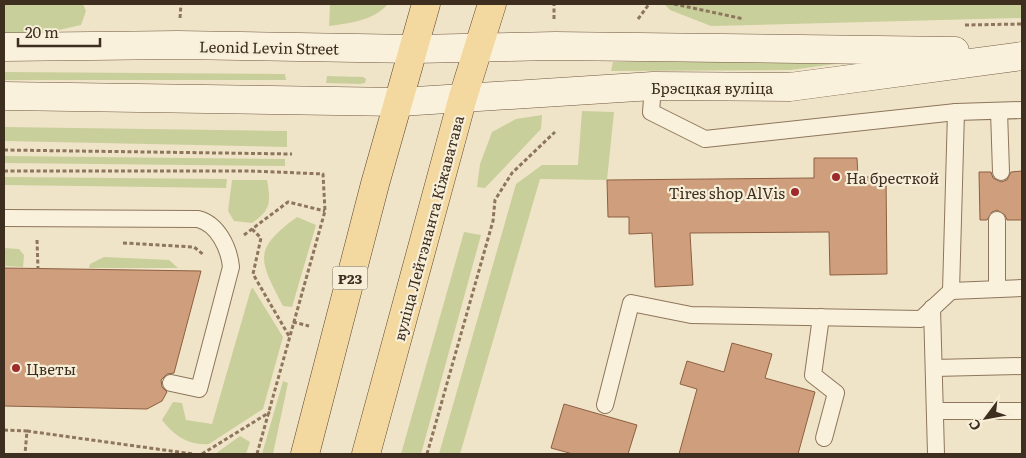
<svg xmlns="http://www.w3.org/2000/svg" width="1026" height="458" viewBox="0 0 1026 458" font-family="Literata,serif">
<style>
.green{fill:#c9cf9b}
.building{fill:#cf9f7d;stroke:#8d5f41}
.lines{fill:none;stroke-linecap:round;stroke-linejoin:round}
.lane-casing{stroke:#8d765c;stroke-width:18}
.secondary-casing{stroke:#6f573f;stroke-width:29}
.primary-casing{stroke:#5b4430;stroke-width:29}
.path{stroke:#8d765c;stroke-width:3;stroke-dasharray:4 2.5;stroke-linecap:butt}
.lane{stroke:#faf1dc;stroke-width:16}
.secondary{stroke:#faf1dc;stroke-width:28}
.primary{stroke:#f3d9a0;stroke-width:28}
.poi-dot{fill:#9e2a2b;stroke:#f7eed8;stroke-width:2}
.labels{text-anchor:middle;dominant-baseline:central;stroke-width:4.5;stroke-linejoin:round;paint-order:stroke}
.shield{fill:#f7eed8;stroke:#756857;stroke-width:1}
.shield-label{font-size:14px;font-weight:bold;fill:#3d2e20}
.street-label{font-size:15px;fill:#3d2e20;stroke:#f7eed8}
.poi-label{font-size:15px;fill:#3d2e20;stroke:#f7eed8;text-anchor:start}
</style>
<rect width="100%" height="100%" fill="#f0e4c8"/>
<!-- green -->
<g class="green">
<polygon points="4,4 83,4 86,11 81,25 28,37 4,37"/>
<path d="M330,4h58c-15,17 -38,19 -59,22z"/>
<polygon points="664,4 1022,4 1022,18 711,26 670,10"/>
<polygon points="873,59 790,70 611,71 613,62"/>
<polygon points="4,72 285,74 286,80 4,80"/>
<polygon points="327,76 363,77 366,79 365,83 360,84 326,83"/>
<polygon points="582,111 614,112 607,180 540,179 460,454 439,454 516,184 542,165 578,165"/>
<polygon points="542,115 541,129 485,188 477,187 480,164 492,132 516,119"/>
<polygon points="4,127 287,131 287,147 4,141"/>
<polygon points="4,156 285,159 285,166 4,163"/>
<polygon points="4,177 227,179 226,188 4,185"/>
<path d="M232,180h35c4,22 4,30 -15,43l-18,-2 -6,-10z"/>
<path d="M297,217l19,8 -24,82 -9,-1c-24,-46 -31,-56 14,-89z"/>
<polygon points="464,232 481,235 421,454 401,454"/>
<polygon points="4,248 19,249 24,255 23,267 4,266"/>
<polygon points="104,257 169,260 178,268 89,268 90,264"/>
<path d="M253,288l30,49 -20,72 -54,35c-20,2 -36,-9 -47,-24l11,-18 9,1 4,17 26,4 39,-135z"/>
<polygon points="283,381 288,383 273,454 262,454"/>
<polygon points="240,436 250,442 246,454 215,454"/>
</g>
<!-- building -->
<g class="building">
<polygon points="814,158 857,158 858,177 886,177 887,274 830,275 829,232 690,233 693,285 655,287 652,233 629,234 629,217 608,217 607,180 814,178"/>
<polygon points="1022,171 1022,220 1007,220 1005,215 997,210 992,212 987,220 980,220 979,172 991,172 993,178 1001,182 1007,180 1011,172"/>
<polygon points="4,268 201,271 174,373 167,374 161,380 162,387 167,392 162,401 147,409 4,406"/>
<polygon points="732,343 772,354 765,378 815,392 798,454 679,454 697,389 680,384 687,361 724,372"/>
<polygon points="564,404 637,425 628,454 573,454 551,448"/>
</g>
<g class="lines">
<defs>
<g id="lane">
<polyline points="653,86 651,112 705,139 956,112 1022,110"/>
<polyline points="999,111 1001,172"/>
<polyline points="956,112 951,291 1022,288"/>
<path d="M4,218l194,1c20,5 31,29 33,48l-32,122 -28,-6"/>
<polyline points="997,287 997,220"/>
<polyline points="932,308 936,454"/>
<polyline points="821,317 813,375 836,393 824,438"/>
<polyline points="934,368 1022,366"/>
<polyline points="605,405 631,303 691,315 921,319 951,291"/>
<polyline points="935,411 1022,411"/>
</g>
<g id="secondary">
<polyline points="4,47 178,45 415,49 555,46 955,51"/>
<polyline points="4,96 400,102 653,86 790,87 1022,56"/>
</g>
<g id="primary">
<polyline points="305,454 375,184 426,4"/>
<polyline points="366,454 463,97 492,4"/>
</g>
</defs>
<!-- lane casing -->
<use href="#lane" class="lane-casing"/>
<!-- secondary casing -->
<use href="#secondary" class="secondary-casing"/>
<!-- primary casing -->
<use href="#primary" class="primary-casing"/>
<!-- path -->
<g class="path">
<polyline points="674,4 744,19"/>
<polyline points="180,18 181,4"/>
<polyline points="554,19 554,4"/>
<polyline points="638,19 649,4"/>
<polyline points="965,25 1022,24"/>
<polyline points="4,150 292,154"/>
<polyline points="4,171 251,171 323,174 325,211 257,454"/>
<polyline points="252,229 261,238 253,274 289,336"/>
<polyline points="244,235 288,202 325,211"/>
<polyline points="37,240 38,269"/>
<polyline points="123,243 194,247 204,255"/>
<polyline points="293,322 309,326"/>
<polyline points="4,430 27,431 25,454"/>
<polyline points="27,431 193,454"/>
<polyline points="202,454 270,412"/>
<polyline points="427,454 493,221 495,200 512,173 555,132"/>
</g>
<!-- lane -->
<use href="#lane" class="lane"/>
<!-- secondary -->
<use href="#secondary" class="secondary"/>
<!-- primary -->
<use href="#primary" class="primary"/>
</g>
<!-- markers -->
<g class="poi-dot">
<circle cx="836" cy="177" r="5"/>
<circle cx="795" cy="192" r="5"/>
<circle cx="16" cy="368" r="5"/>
</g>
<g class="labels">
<!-- shield labels -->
<rect class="shield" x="332.5" y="266.5" width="35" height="23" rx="4"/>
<g class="shield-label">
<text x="350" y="278">Р23</text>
</g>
<!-- street labels -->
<g class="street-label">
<text transform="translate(269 47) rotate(1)">Leonid Levin Street</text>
<text x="712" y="87">Брэсцкая вуліца</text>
<text transform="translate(428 228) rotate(-75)">вуліца Лейтэнанта Кіжаватава</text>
</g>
<!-- poi labels -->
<g class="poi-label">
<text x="846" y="177">На бресткой</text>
<text x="785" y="192" text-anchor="end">Tires shop AlVis</text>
<text x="26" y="368">Цветы</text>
</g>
</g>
<!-- border -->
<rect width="1026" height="458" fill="none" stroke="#3d2e20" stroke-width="10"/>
<!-- north arrow -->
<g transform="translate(986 418) rotate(238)" stroke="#f7eed8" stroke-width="4" paint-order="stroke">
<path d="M0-4L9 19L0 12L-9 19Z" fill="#3d2e20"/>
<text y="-8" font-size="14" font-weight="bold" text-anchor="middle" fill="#3d2e20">С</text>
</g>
<!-- scale -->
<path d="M18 38v8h82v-8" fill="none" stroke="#3d2e20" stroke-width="2.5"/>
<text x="25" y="38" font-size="15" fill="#3d2e20" stroke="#f7eed8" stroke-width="4" paint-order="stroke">20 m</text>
</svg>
